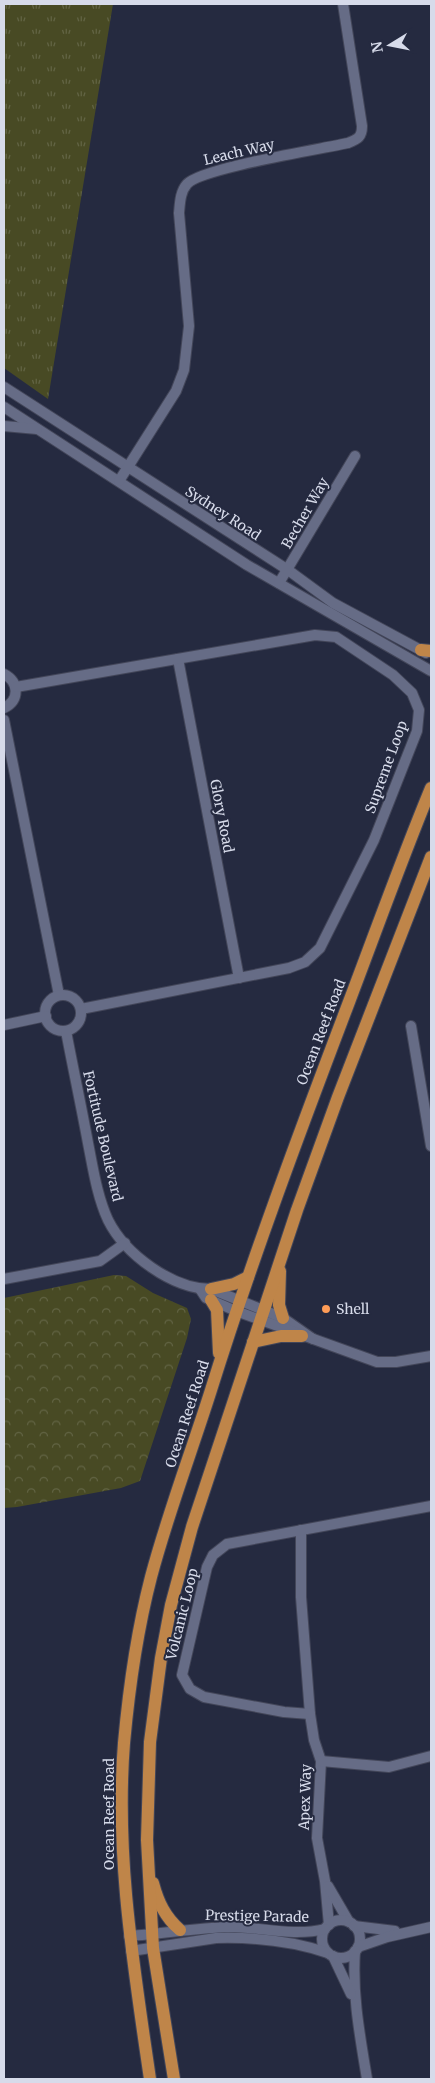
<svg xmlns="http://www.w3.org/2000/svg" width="435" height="2083" viewBox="0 0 435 2083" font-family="Merriweather,serif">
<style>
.grass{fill:url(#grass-tufts)}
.forest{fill:url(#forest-crowns)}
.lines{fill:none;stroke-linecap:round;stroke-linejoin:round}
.minor-casing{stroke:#434659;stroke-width:12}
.major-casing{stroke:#434659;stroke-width:14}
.minor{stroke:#666c86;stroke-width:10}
.major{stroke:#bf8549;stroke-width:12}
.poi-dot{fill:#fe9c57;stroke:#252a40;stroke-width:2}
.labels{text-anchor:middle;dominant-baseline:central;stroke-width:4;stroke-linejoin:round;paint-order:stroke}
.street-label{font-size:14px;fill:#d7dbea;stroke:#252a40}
.poi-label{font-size:14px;fill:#d7dbea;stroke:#252a40;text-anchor:start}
</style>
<defs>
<pattern id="grass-tufts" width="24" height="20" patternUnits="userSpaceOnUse" patternTransform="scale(1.25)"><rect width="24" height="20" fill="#484a24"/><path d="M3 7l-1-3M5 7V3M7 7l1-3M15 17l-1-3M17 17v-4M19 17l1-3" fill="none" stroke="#626444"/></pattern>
<pattern id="forest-crowns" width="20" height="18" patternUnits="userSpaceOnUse" patternTransform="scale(1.25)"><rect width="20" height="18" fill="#484a24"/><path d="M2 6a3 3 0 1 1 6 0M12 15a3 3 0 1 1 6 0" fill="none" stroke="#626444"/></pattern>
</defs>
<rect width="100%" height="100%" fill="#252a40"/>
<!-- grass -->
<polygon class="grass" points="4,4 113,4 48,399 4,368"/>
<!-- forest -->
<polygon class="forest" points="114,1275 126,1276 153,1293 187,1308 191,1319 187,1338 140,1481 121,1488 17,1507 4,1508 4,1298"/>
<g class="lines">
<defs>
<g id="minor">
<polyline points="4,387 288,570 333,603 426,653"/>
<polyline points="4,407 247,565 431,671"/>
<polyline points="4,426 37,429"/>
<path d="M119,481l57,-90 8,-21 5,-44 -10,-113c1,-10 1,-21 8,-29 14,-16 134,-35 161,-41 10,-4 14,-6 14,-17l-19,-122"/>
<polyline points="279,583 355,456"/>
<polyline points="178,659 239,978"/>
<path d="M4,674c15,8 16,26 0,34"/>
<polyline points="16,687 315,635 336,637 393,675 412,693 419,710 417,731 374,840 320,948 305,962 289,968 81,1009"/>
<polyline points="4,720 59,995"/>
<circle cx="63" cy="1013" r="18"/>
<polyline points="4,1025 46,1016"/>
<polyline points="411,1026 431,1146"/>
<path d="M66,1031c7,37 15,74 22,112 5,25 9,53 20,77 17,34 64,69 103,69l72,29 30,21"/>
<polyline points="4,1279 100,1261 125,1243"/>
<polyline points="200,1289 206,1298 236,1311 377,1362 396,1362 431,1356"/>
<polyline points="301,1530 301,1597 310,1714 314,1740 321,1761 317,1838 325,1881 329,1925"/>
<polyline points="310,1714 284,1712 204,1697 190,1689 182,1675 207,1567 213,1555 227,1544 431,1506"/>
<polyline points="321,1761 389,1767 431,1756"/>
<polyline points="328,1886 349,1922"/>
<circle cx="341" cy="1939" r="19"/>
<polyline points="354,1926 395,1931"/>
<path d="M129,1936c33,-2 66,-8 100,-9 33,0 63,10 96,2"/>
<polyline points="358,1947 387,1937 431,1927"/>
<path d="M131,1951l85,-13c37,-1 77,3 112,15"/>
<path d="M355,1951c-3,44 5,85 12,128"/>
<polyline points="333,1956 351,1994"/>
</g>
<g id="major">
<polyline points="421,650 431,651"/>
<polyline points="280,1271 279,1305 283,1318"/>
<polyline points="211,1289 234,1284 248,1277"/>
<polyline points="211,1300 217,1310 219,1353"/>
<polyline points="253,1342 281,1336 302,1336"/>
<path d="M153,1883c5,19 12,34 27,47"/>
<path d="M150,2079c-16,-111 -35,-223 -26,-336 5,-55 13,-112 27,-166 17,-64 40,-124 60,-187 41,-131 89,-259 138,-388 27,-71 53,-144 82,-214"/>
<polyline points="174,2079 153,1948 147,1840 150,1742 161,1658 171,1605 192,1527 297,1210 338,1097 431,857"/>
</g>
</defs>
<!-- minor casing -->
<use href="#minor" class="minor-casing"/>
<!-- major casing -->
<use href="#major" class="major-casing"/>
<!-- minor -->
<use href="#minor" class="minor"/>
<!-- major -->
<use href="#major" class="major"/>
</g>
<!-- markers -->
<circle class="poi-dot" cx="326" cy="1309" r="5"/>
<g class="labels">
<!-- street labels -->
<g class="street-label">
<text transform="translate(239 152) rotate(-13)">Leach Way</text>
<text transform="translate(223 513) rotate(33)">Sydney Road</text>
<text transform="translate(305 513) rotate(-60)">Becher Way</text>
<text transform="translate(386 767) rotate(-70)">Supreme Loop</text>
<text transform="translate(222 816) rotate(79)">Glory Road</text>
<text transform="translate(321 1032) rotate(-69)">Ocean Reef Road</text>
<text transform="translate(103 1136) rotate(77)">Fortitude Boulevard</text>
<text transform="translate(187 1414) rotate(-72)">Ocean Reef Road</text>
<text transform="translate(182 1614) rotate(-76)">Volcanic Loop</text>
<text transform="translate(305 1797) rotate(-88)">Apex Way</text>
<text transform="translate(109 1814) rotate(-90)">Ocean Reef Road</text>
<text transform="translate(257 1916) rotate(1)">Prestige Parade</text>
</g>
<!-- poi labels -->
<g class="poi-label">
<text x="336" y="1309">Shell</text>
</g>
</g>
<!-- border -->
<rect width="435" height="2083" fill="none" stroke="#d7dbea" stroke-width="10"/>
<!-- north arrow -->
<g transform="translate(390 45) rotate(260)" stroke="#252a40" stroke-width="4" paint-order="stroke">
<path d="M0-4L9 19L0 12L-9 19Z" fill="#d7dbea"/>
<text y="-8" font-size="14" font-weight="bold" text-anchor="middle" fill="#d7dbea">N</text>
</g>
</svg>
